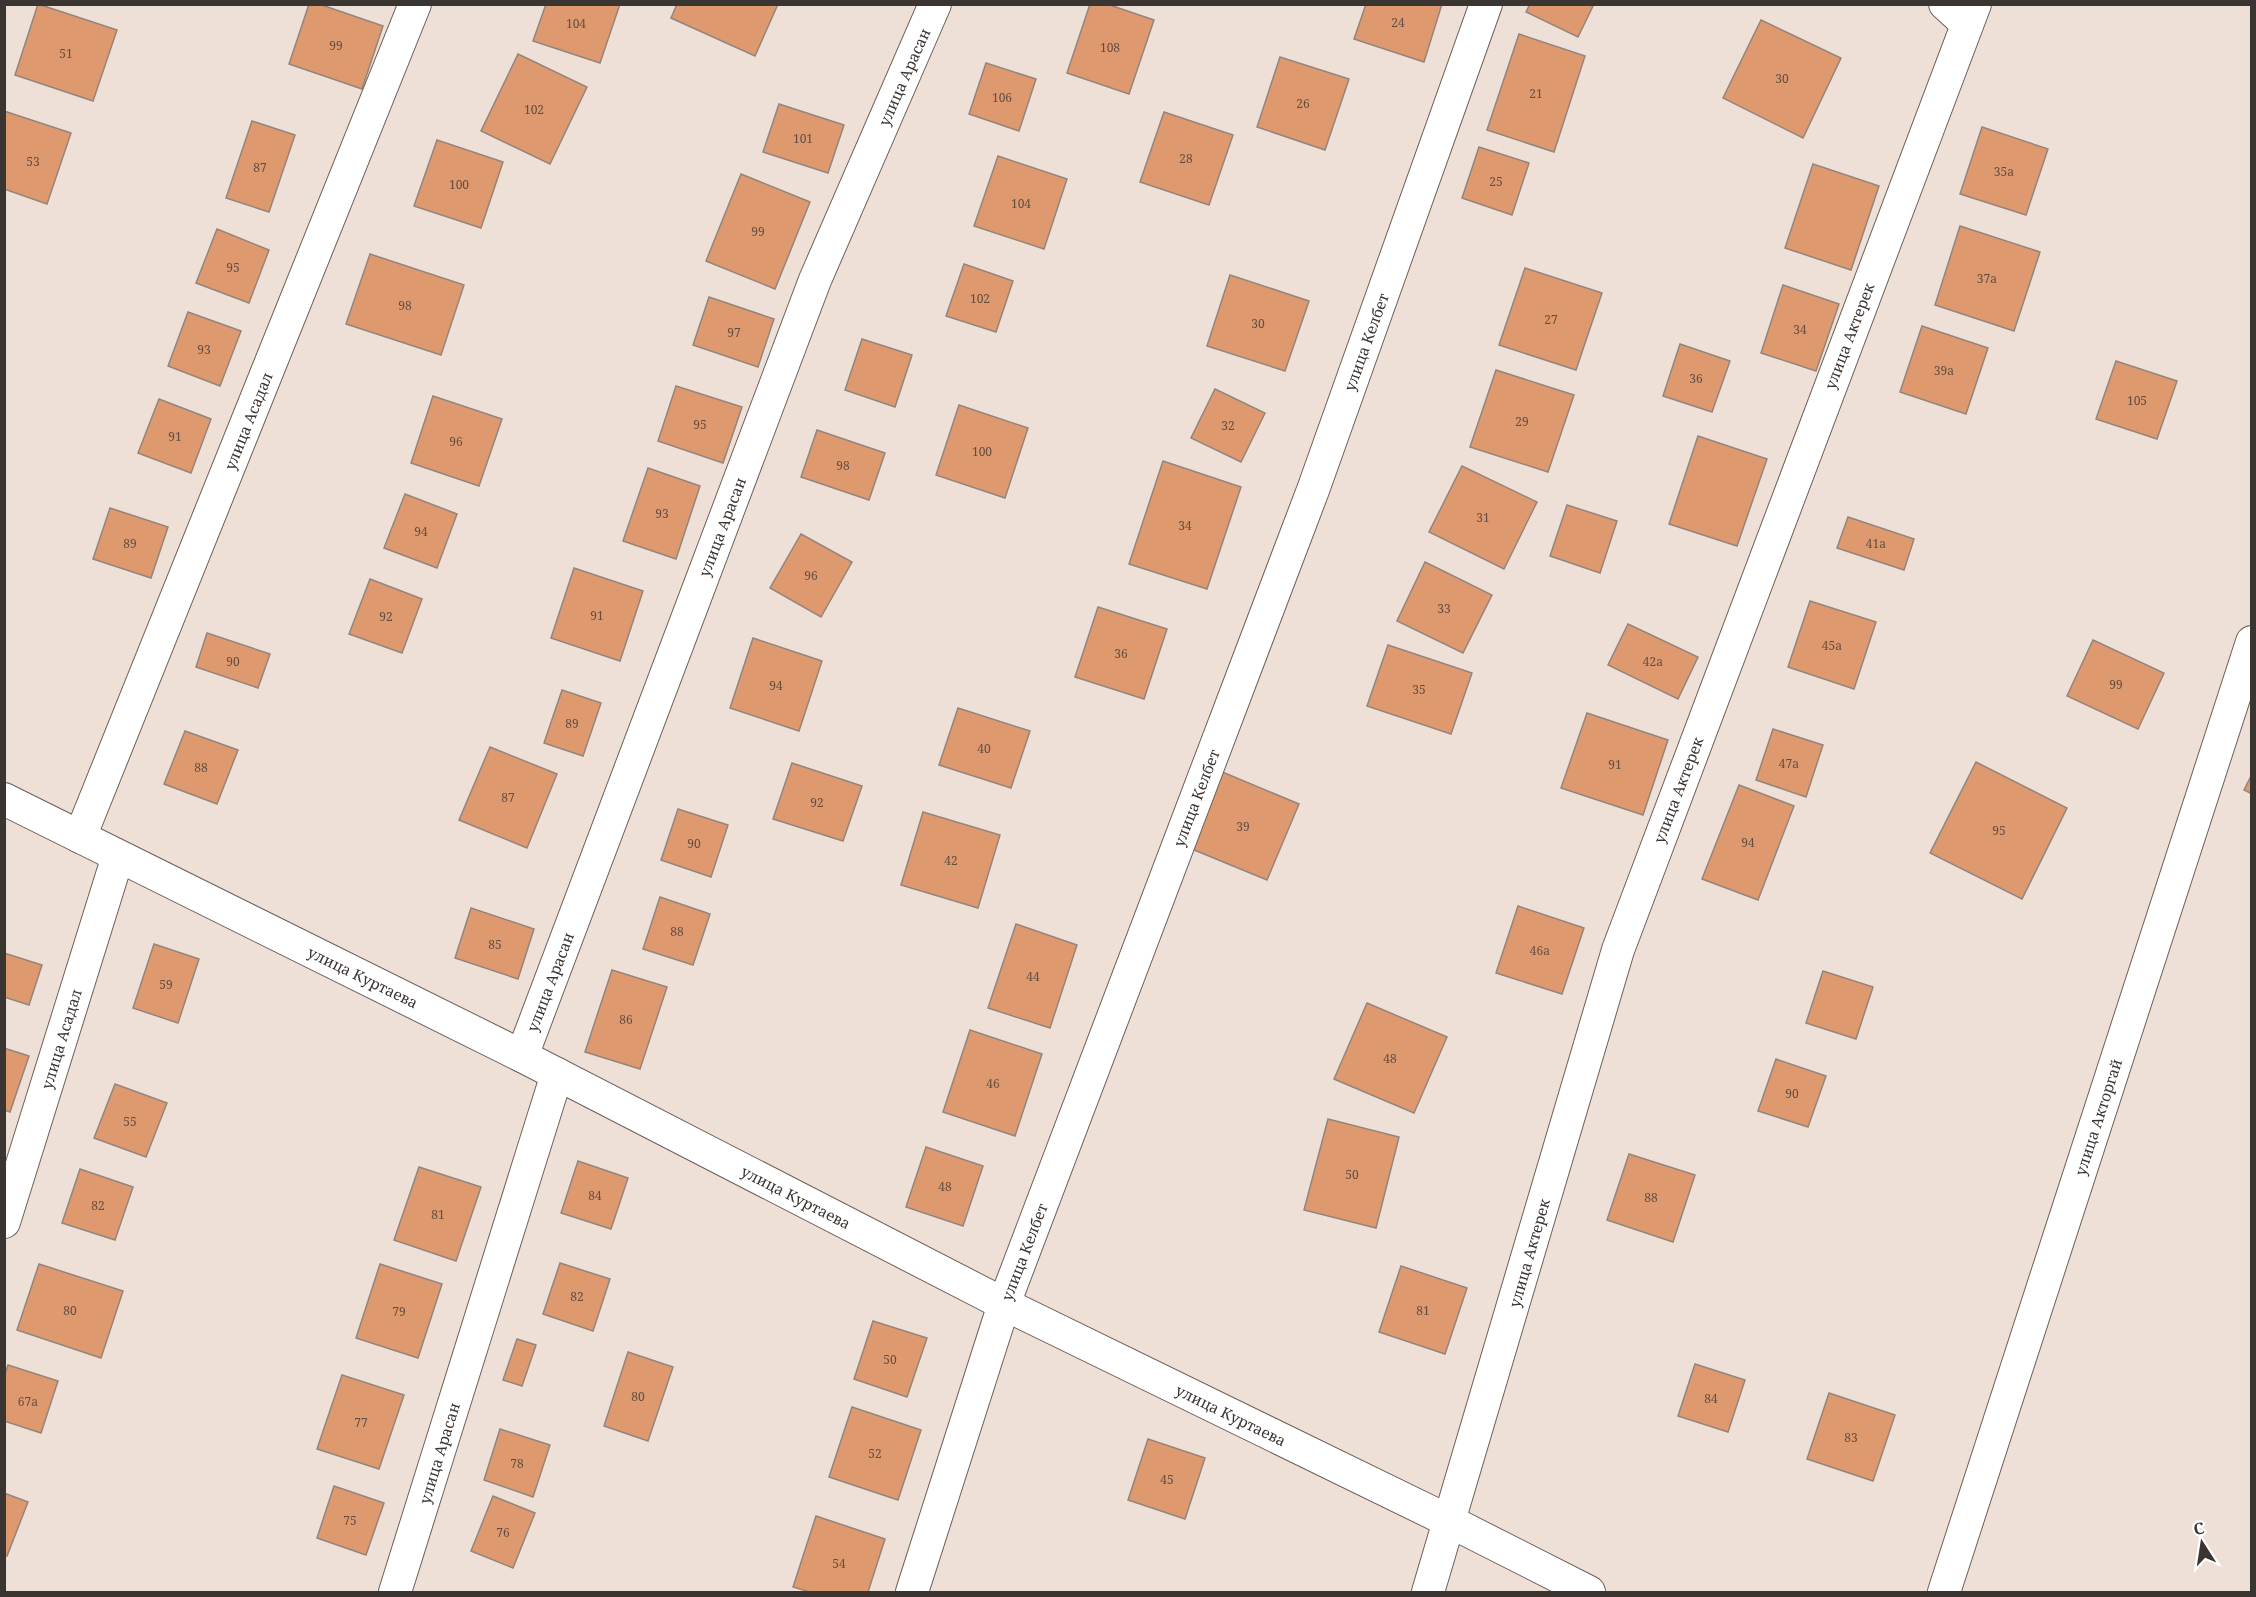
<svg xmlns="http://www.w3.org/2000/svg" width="2256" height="1597" viewBox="0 0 2256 1597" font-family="'Noto Serif',serif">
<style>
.building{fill:#de996f;stroke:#93857d;stroke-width:1.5}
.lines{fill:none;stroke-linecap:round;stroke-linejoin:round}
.minor-casing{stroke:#6d6058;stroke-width:34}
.minor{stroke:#fff;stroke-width:32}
.labels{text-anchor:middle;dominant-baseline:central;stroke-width:5;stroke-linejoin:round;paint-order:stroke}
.number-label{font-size:12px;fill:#644e41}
.street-label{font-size:15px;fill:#3b3532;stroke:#fff}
</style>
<rect width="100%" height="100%" fill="#efe0d7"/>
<!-- building -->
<g class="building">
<polygon points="38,4 117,30 93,101 15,75"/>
<polygon points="309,4 319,4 383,26 362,89 289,64"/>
<polygon points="546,4 620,4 600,63 533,41"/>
<polygon points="677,4 778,4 755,56 671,18"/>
<polygon points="1090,4 1107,4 1154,20 1129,94 1067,73"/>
<polygon points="1366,4 1442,4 1424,62 1354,39"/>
<polygon points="1530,4 1594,4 1578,37 1526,12"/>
<polygon points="1761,20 1841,58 1803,138 1723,98"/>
<polygon points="1519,34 1585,56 1554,152 1487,130"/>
<polygon points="518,54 587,87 550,164 481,131"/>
<polygon points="1280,57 1349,79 1325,150 1257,127"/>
<polygon points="986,63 1036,79 1019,131 969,114"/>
<polygon points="779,104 844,125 828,173 763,152"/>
<polygon points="4,111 71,133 47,204 4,189"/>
<polygon points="1164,112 1233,135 1209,205 1140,182"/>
<polygon points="252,121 295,135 269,212 226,198"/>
<polygon points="1982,127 2048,149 2026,215 1960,194"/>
<polygon points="437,140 503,162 481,228 414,206"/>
<polygon points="1479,147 1529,163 1512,215 1462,198"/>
<polygon points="998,156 1067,179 1044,249 974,226"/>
<polygon points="1813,164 1879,186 1851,270 1785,248"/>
<polygon points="741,174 810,202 775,289 706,261"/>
<polygon points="1960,226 2040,252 2014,331 1935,305"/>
<polygon points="217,229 269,250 249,303 196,283"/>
<polygon points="370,254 464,285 441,355 346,324"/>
<polygon points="964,264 1013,281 996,332 946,316"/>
<polygon points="1525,268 1602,293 1576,370 1499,345"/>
<polygon points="1230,275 1309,301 1285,371 1207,346"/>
<polygon points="1783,285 1839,304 1816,371 1761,353"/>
<polygon points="709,297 774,319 758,367 693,345"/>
<polygon points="188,312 241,331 220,386 168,366"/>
<polygon points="1922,326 1988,348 1966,414 1900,392"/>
<polygon points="862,339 912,355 895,407 845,390"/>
<polygon points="1680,344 1730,361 1712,412 1663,396"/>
<polygon points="2116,361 2177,381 2157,439 2096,419"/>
<polygon points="1496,370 1574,395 1548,472 1470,447"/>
<polygon points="676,386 742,407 723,463 658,441"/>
<polygon points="1215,389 1265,413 1241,462 1191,438"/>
<polygon points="433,396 502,419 479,486 411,463"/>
<polygon points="159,399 211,419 191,473 138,453"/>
<polygon points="959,405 1028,428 1005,498 936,475"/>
<polygon points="817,430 885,453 869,500 801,477"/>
<polygon points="1698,436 1767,459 1737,546 1669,524"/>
<polygon points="1163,461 1241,487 1207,589 1129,564"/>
<polygon points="1462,466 1537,502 1504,569 1429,532"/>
<polygon points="648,468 700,486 676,559 623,541"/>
<polygon points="405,494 457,514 437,568 384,548"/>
<polygon points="1567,505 1617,521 1600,573 1550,556"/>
<polygon points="110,508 168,527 151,578 93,559"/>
<polygon points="1848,517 1914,539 1904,570 1837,548"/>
<polygon points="801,534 852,562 821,617 770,588"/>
<polygon points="1425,562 1492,595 1463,653 1397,621"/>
<polygon points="574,568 643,591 620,661 551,638"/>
<polygon points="370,579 422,599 402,653 349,634"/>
<polygon points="1810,601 1876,622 1854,689 1788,667"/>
<polygon points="1098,607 1167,629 1144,699 1075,677"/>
<polygon points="1628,624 1698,657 1678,699 1608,665"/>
<polygon points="207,633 270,654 258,688 196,667"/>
<polygon points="753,638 822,661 799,731 730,708"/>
<polygon points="2093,640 2164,673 2138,729 2067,696"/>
<polygon points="1388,645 1472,673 1451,734 1367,706"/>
<polygon points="562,690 601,703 583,756 544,743"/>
<polygon points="958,708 1030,731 1011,788 939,765"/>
<polygon points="1587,713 1668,740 1643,815 1561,788"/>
<polygon points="1773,729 1823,745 1806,797 1756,780"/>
<polygon points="185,731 238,750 217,804 164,784"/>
<polygon points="490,747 557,774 527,848 459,820"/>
<polygon points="1976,762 2067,808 2022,899 1930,853"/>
<polygon points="792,763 862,786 843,841 773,819"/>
<polygon points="1220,771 1299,804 1267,880 1187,847"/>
<polygon points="2252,774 2252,794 2244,790"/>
<polygon points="1739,785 1794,806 1758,900 1702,879"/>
<polygon points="678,809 728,825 711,877 661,860"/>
<polygon points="923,812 1000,835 978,908 901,885"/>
<polygon points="660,897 710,914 693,965 643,949"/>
<polygon points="1518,906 1584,928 1562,994 1496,973"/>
<polygon points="471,908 534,929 518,979 455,958"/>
<polygon points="1016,924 1077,945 1050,1028 988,1008"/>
<polygon points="154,944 199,959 178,1023 133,1008"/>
<polygon points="4,953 42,965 29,1005 4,997"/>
<polygon points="612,970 667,987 640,1069 585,1052"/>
<polygon points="1823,971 1873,987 1856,1039 1806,1023"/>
<polygon points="1367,1003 1447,1037 1414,1113 1334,1079"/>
<polygon points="970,1030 1042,1054 1015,1136 943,1112"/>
<polygon points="4,1048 29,1056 10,1112 4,1110"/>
<polygon points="1776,1059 1826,1076 1808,1127 1758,1111"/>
<polygon points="115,1084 167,1103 146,1157 94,1138"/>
<polygon points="1328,1119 1399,1137 1376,1228 1304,1210"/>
<polygon points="926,1147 983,1166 963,1226 906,1207"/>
<polygon points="1629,1154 1695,1175 1673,1242 1607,1220"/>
<polygon points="578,1161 628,1178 611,1229 561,1213"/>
<polygon points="419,1167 481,1187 456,1261 394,1240"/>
<polygon points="80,1169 133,1187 115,1240 62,1223"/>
<polygon points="560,1263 610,1279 593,1331 543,1314"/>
<polygon points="39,1264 123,1291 101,1358 17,1330"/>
<polygon points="380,1264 442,1284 418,1358 356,1338"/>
<polygon points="1401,1266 1467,1288 1445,1354 1379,1332"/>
<polygon points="873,1321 927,1338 907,1397 854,1379"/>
<polygon points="517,1339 536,1345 522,1386 503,1380"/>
<polygon points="628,1352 673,1367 648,1441 604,1426"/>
<polygon points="1695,1364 1745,1380 1728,1432 1678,1416"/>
<polygon points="8,1365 58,1381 41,1433 4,1421 4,1377"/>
<polygon points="342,1375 404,1395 379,1469 317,1449"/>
<polygon points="1829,1393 1895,1415 1873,1481 1807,1459"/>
<polygon points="852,1407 921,1430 898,1500 829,1477"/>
<polygon points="500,1429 550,1445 533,1497 484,1480"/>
<polygon points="1148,1439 1205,1458 1185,1519 1128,1500"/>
<polygon points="334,1486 384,1503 366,1555 317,1538"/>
<polygon points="4,1493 28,1502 7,1556 4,1555"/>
<polygon points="493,1496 535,1513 513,1568 471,1551"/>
<polygon points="816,1516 885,1539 868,1592 810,1592 793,1587"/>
</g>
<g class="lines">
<defs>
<g id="minor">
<polyline points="1945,4 1967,24"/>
<polyline points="4,799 522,1056 1004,1304 1451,1522 1589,1592"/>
<polyline points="80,837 415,4"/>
<polyline points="522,1056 815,280 935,4"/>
<polyline points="4,1222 118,856"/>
<polyline points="395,1592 557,1074"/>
<polyline points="912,1592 1004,1304 1313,490 1486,4"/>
<polyline points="1428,1592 1618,950 1975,4"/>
<polyline points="1944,1592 2252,642"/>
</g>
</defs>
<!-- minor casing -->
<use href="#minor" class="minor-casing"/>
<!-- minor -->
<use href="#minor" class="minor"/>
</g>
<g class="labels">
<!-- number labels -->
<g class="number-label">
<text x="1398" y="22">24</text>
<text x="576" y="23">104</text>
<text x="336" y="45">99</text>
<text x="1110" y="47">108</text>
<text x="66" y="53">51</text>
<text x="1782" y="78">30</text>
<text x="1536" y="93">21</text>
<text x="1002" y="97">106</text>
<text x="1303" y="103">26</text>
<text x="534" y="109">102</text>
<text x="803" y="138">101</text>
<text x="1186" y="158">28</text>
<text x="33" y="161">53</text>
<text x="260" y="167">87</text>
<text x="2004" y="171">35а</text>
<text x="1496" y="181">25</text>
<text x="459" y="184">100</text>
<text x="1021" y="203">104</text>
<text x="758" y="231">99</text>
<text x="233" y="267">95</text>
<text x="1987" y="278">37а</text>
<text x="980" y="298">102</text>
<text x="405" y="305">98</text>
<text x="1551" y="319">27</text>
<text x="1258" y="323">30</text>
<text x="1800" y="329">34</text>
<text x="734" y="332">97</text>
<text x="204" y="349">93</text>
<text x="1944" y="370">39а</text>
<text x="1696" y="378">36</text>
<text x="2137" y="400">105</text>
<text x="1522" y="421">29</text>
<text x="700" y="424">95</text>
<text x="1228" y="425">32</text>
<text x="175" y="436">91</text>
<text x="456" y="441">96</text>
<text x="982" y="451">100</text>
<text x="843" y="465">98</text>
<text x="662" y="513">93</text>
<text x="1483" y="517">31</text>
<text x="1185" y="525">34</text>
<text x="421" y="531">94</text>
<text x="130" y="543">89</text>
<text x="1876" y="543">41а</text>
<text x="811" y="575">96</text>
<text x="1444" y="608">33</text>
<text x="597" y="615">91</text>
<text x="386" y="616">92</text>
<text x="1832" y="645">45а</text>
<text x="1121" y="653">36</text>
<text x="233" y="661">90</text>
<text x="1653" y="661">42а</text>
<text x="2116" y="684">99</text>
<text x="776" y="685">94</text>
<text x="1419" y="689">35</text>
<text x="572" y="723">89</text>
<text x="984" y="748">40</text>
<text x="1789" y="763">47а</text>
<text x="1615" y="764">91</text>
<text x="201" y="767">88</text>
<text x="508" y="797">87</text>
<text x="817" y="802">92</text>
<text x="1243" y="826">39</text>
<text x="1999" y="830">95</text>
<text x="1748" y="842">94</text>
<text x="694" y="843">90</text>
<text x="951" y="860">42</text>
<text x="677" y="931">88</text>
<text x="495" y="944">85</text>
<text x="1540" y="950">46а</text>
<text x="1033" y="976">44</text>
<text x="166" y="984">59</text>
<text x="626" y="1019">86</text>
<text x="1390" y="1058">48</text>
<text x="993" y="1083">46</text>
<text x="1792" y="1093">90</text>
<text x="130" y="1121">55</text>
<text x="1352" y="1174">50</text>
<text x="945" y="1186">48</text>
<text x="595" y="1195">84</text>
<text x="1651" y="1197">88</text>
<text x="98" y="1205">82</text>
<text x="438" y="1214">81</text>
<text x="577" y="1296">82</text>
<text x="70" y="1310">80</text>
<text x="1423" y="1310">81</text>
<text x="399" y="1311">79</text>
<text x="890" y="1359">50</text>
<text x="638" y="1396">80</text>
<text x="1711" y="1398">84</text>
<text x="28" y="1401">67а</text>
<text x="361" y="1422">77</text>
<text x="1851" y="1437">83</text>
<text x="875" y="1453">52</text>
<text x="517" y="1463">78</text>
<text x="1167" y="1479">45</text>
<text x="350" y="1520">75</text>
<text x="503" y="1532">76</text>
<text x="839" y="1563">54</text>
</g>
<!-- street labels -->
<g class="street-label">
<text transform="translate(904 77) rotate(-66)">улица Арасан</text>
<text transform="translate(1849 336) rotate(-69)">улица Актерек</text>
<text transform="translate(1366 342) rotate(-70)">улица Келбет</text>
<text transform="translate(248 421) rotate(-68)">улица Асадал</text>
<text transform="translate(722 527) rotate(-69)">улица Арасан</text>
<text transform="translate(1678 790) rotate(-69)">улица Актерек</text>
<text transform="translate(1196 798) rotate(-69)">улица Келбет</text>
<text transform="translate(363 977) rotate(26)">улица Куртаева</text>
<text transform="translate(550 982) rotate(-69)">улица Арасан</text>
<text transform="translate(61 1039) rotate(-73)">улица Асадал</text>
<text transform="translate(2098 1117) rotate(-72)">улица Акторгай</text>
<text transform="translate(796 1197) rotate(27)">улица Куртаева</text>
<text transform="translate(1024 1252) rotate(-69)">улица Келбет</text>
<text transform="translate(1529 1253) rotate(-74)">улица Актерек</text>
<text transform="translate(1231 1415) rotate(26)">улица Куртаева</text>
<text transform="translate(439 1453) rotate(-73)">улица Арасан</text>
</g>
</g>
<!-- border -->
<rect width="2256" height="1597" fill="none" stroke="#3b3532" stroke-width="12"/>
<!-- north arrow -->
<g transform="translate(2202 1543) rotate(348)" stroke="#ffffff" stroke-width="4.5" paint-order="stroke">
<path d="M0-4.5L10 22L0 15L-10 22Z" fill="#3b3532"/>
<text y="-9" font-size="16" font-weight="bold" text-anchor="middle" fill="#3b3532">С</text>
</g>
</svg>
